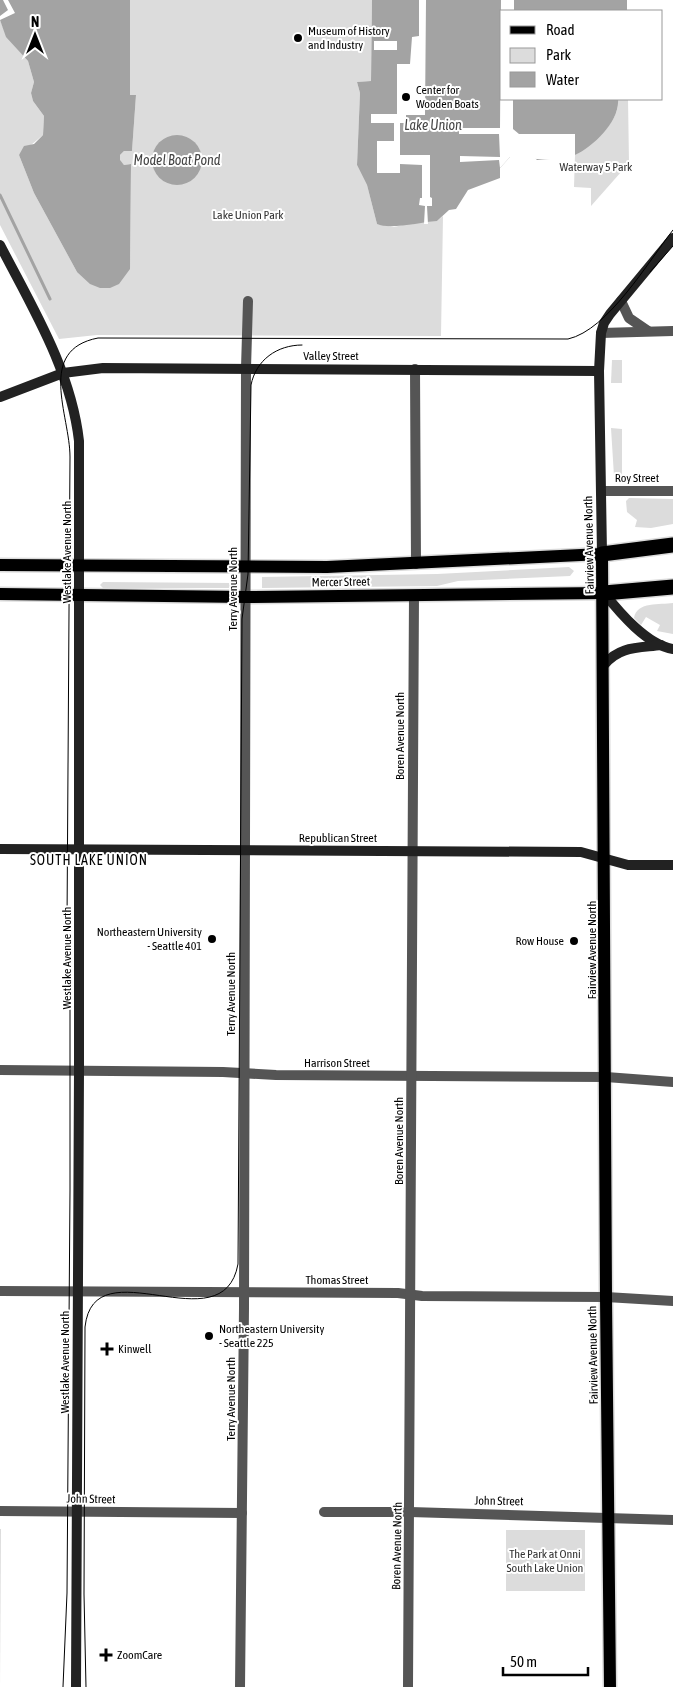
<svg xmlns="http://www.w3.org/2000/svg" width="673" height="1687" viewBox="0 0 673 1687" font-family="'Asap Condensed',sans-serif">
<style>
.green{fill:#dcdcdc}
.water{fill:#a3a3a3}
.pier{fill:#fff}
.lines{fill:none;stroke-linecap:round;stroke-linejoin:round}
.stream{stroke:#a3a3a3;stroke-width:3}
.primary-casing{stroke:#dbdbdb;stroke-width:15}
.highway-casing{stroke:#dbdbdb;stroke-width:18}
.street{stroke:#555;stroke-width:10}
.secondary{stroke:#222;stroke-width:10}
.primary{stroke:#000;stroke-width:12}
.highway{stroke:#000;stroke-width:15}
.tram{stroke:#000;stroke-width:1}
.poi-dot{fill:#000;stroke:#fff;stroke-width:2}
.labels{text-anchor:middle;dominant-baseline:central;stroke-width:4;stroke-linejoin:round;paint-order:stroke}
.poi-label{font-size:12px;fill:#000;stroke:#fff;text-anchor:start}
.park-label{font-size:12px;fill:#333;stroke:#fff}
.street-label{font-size:12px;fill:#000;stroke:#fff}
.water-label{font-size:14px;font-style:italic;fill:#444;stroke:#fff}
.neighbourhood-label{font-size:14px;letter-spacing:1px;fill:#000;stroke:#fff}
</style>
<rect width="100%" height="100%" fill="#fff"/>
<!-- green -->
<g class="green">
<polygon points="130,0 372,0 371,81 357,82 360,93 357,165 367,185 377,224 394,227 416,222 437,221 443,216 441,336 97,335 59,339 0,225 0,20 7,37 28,61 34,82 31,93 33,101 44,116 43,135 19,155 34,193 77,272 130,268 131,164 124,165 120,161 120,155 124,151 132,151 136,95 130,95"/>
<path d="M618,99h10l1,64 -38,43v-18l-17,-1 1,-32c18,-12 45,-32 43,-56z"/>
<polygon points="612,360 622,360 622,383 611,383"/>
<polygon points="611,428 622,429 622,476 614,476"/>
<polygon points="629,498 673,499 673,524 651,528 635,527 637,520 627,512 626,501"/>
<polygon points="569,567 574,571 570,576 458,581 437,586 262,588 262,577 437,574"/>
<polygon points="103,582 232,583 234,585 232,588 103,588 100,585"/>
<path d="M673,603v31l-16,-3 3,-6 -14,-8 -5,8 -7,-7c3,-17 26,-13 39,-15z"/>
<polygon points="0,1529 1,1529 0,1687"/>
<rect x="506" y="1530" width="79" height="61"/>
</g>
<!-- water -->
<g class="water">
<polygon points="0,0 130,0 130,95 136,95 132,151 124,151 120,155 120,160 124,165 131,164 130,269 119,284 110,288 100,288 90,284 77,272 34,193 19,155 24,146 34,144 43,135 44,116 33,101 31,93 34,82 28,61 6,37 0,20"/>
<path d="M372,0h255v11h-125v88h116c2,22 -24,47 -43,56 -12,5 -25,4 -38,5l-3,-3h-24l-10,11v10l-32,12 -12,19 -7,1 -12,11c-16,1 -47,9 -60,3l-10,-39 -10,-20 3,-72 -3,-11 14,-1z"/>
<circle cx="177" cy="160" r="25"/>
</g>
<!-- pier -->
<g class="pier">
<polygon points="3,0 8,0 15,13 0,20 0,16 8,10"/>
<polygon points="419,0 426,0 425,115 406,115 406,123 400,123 400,155 430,155 430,197 432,198 432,206 427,206 428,224 424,224 425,206 419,205 420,198 422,198 422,165 400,164 400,173 377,173 377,141 394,141 394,123 371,123 371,114 397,114 397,64 410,64 412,37 419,36"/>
<polygon points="501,0 514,0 514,11 502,11 502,99 513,99 513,129 519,134 575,134 575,157 564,161 510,157 500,168 499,160 460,162 460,156 500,157 499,134 459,134 459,128 500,128"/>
<rect x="374" y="41" width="23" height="9"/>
</g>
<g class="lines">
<!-- stream -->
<polyline class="stream" points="0,195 50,299"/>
<defs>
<g id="primary">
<polyline points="0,565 327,567 602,554 606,1297 610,1687"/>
<polyline points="0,594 246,597 604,593"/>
</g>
<g id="highway">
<polyline points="602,554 673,545"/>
<polyline points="604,593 673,587"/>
</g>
</defs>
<!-- primary casing -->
<use href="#primary" class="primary-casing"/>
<!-- highway casing -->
<use href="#highway" class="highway-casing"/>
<!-- street -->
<g class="street">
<polyline points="621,301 629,318 648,331"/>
<polyline points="601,333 673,331"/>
<polyline points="415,369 416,564"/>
<polyline points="601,491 673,491"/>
<polyline points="0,1070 223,1072 276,1075 606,1077 673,1082"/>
<polyline points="0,1291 398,1293 422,1296 606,1297 673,1301"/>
<polyline points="0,1511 242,1513"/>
<polyline points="324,1512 410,1512 673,1520"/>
<polyline points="240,1687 244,1308 246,368 248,301"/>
<polyline points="408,1687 414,595"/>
</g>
<!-- secondary -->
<g class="secondary">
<path d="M0,245c32,62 71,125 79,196v629l-3,617"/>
<polyline points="0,397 63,373 103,368 599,371"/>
<polyline points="602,554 599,371 601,333 604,323 610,314 673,238"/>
<path d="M604,593c16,20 43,52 69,56"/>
<path d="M604,665c15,-19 35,-17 57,-20"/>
<polyline points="0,849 581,852 628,865 673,865"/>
</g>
<!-- primary -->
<use href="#primary" class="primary"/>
<!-- highway -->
<use href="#highway" class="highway"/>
<!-- tram -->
<g class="tram">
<polyline points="650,272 673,246"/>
<path d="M63,1687l4,-94 3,-403v-207l-3,-60 3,-466c0,-42 -34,-107 28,-119l470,1c40,-9 80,-77 105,-109"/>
<path d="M86,1687l-2,-93 1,-267c9,-83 138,20 153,-63l4,-645 6,-45 3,-189c5,-25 26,-40 51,-40"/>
</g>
</g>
<!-- markers -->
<g class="poi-dot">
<circle cx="298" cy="38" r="5"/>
<circle cx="406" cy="97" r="5"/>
<circle cx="212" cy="939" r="5"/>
<circle cx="574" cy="941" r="5"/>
<circle cx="209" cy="1336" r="5"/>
<path d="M104.5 1341.5h5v5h5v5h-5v5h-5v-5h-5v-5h5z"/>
<path d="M103.5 1647.5h5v5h5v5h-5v5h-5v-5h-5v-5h5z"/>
</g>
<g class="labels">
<!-- poi labels -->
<g class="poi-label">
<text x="308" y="31">Museum of History<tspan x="308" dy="14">and Industry</tspan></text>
<text x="416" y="90">Center for<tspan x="416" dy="14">Wooden Boats</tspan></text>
<text x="202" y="932" text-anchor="end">Northeastern University<tspan x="202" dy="14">- Seattle 401</tspan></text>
<text x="564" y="941" text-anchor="end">Row House</text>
<text x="219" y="1329">Northeastern University<tspan x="219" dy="14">- Seattle 225</tspan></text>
<text x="118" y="1349">Kinwell</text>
<text x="117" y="1655">ZoomCare</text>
</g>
<!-- park labels -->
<g class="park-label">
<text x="596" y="167">Waterway 5 Park</text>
<text x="248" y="215">Lake Union Park</text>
<text x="545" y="1554">The Park at Onni<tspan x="545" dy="14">South Lake Union</tspan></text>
</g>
<!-- street labels -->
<g class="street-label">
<text x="331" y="356">Valley Street</text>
<text x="637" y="478">Roy Street</text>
<text transform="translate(589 545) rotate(-91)">Fairview Avenue North</text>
<text transform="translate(67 552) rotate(-90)">Westlake Avenue North</text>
<text transform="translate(341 582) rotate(-1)">Mercer Street</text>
<text transform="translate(233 589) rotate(-90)">Terry Avenue North</text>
<text transform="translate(400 736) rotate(-90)">Boren Avenue North</text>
<text x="338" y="838">Republican Street</text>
<text transform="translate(592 950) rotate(-90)">Fairview Avenue North</text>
<text transform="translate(67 958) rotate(-90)">Westlake Avenue North</text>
<text transform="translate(231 994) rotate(-90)">Terry Avenue North</text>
<text x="337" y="1063">Harrison Street</text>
<text transform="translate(399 1141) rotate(-90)">Boren Avenue North</text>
<text x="337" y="1280">Thomas Street</text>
<text transform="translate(593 1355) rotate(-91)">Fairview Avenue North</text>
<text transform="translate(65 1362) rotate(-90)">Westlake Avenue North</text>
<text transform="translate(231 1399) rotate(-90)">Terry Avenue North</text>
<text transform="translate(91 1499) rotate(1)">John Street</text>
<text transform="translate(499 1501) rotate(1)">John Street</text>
<text transform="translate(397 1546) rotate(-89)">Boren Avenue North</text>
</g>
<!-- water labels -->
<g class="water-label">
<text x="433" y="125">Lake Union</text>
<text x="177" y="160">Model Boat Pond</text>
</g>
<!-- neighbourhood labels -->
<g class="neighbourhood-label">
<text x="89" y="860">SOUTH LAKE UNION</text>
</g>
</g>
<!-- legend -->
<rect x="500" y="10" width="162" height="90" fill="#ffffff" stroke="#999999"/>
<rect x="510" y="26" width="25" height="8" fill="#000000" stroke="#999999"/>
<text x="546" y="35" font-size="15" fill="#000000">Road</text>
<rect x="510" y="48" width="25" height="15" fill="#dcdcdc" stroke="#999999"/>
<text x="546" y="60" font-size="15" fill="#000000">Park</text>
<rect x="510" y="72" width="25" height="15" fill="#a3a3a3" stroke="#999999"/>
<text x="546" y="85" font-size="15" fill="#000000">Water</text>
<!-- north arrow -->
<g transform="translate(35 35)" stroke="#ffffff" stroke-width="4" paint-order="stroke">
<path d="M0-4L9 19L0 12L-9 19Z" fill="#000000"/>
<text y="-8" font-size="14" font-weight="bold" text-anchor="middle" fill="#000000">N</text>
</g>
<!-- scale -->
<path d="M503 1667v8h85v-8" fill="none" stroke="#000000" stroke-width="2.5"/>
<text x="510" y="1667" font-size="15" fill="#000000" stroke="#ffffff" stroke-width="4" paint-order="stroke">50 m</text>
</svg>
